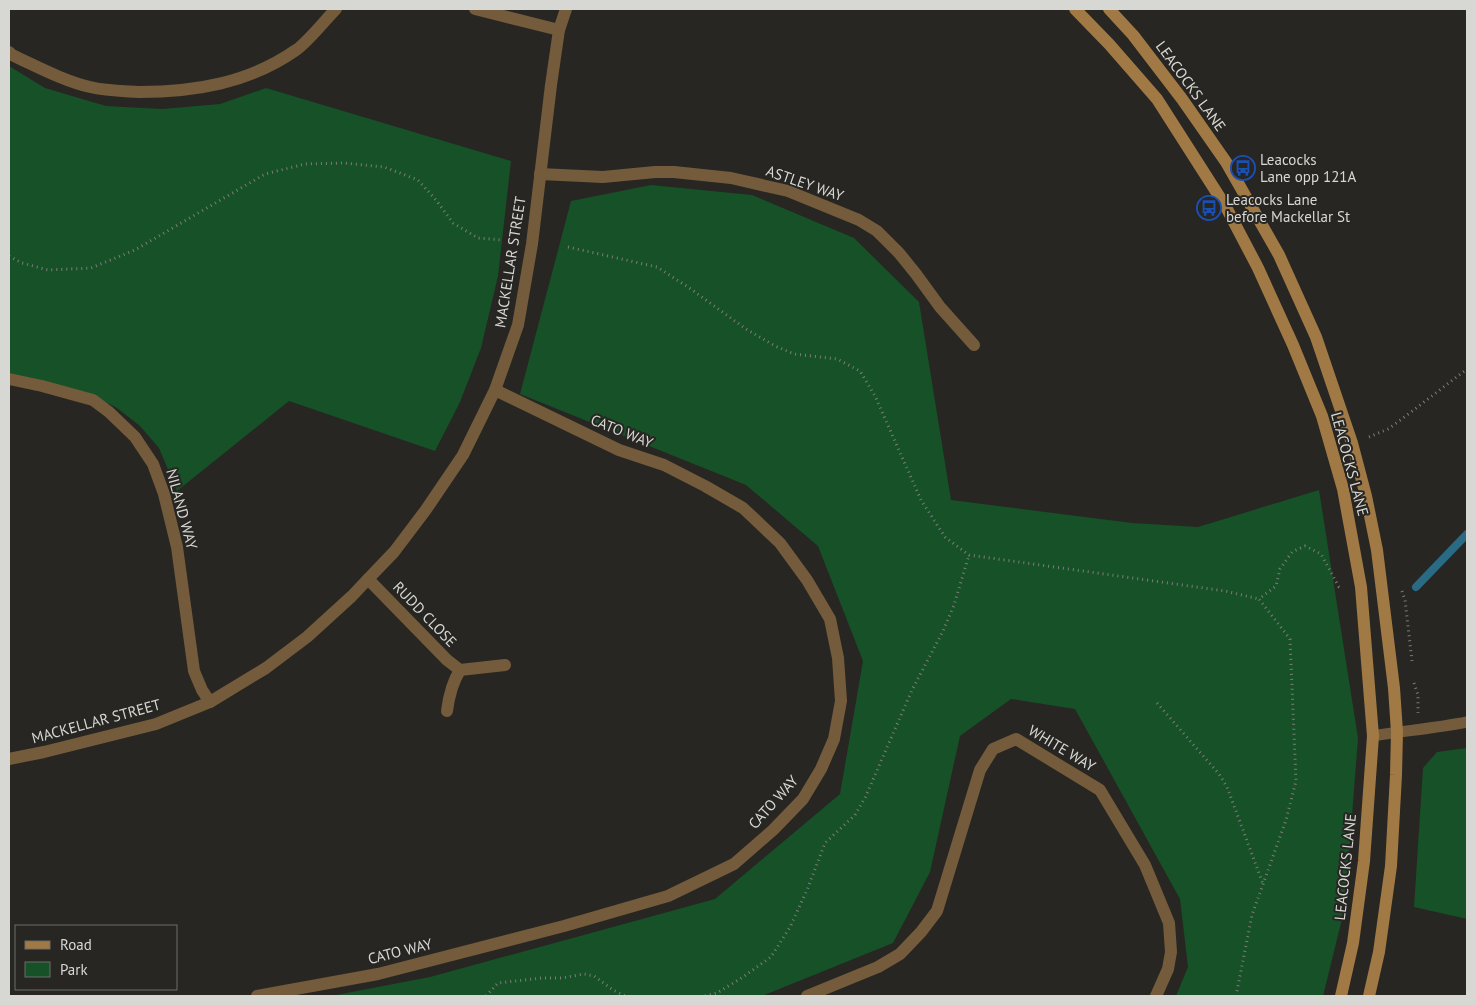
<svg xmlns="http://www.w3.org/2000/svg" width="1476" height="1005" viewBox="0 0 1476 1005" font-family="'PT Sans',sans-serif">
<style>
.green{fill:#165128}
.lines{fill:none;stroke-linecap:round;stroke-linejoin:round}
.stream{stroke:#296b84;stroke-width:8}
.path{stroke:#7d7d79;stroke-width:3;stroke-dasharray:1 4;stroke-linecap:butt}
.lane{stroke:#745b3b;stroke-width:11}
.street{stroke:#745b3b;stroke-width:12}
.secondary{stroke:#a17944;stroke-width:12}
.labels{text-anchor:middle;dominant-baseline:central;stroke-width:4;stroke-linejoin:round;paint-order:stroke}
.street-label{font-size:15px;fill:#d7d7d4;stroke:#272622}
.poi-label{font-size:15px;fill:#d7d7d4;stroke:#272622;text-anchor:start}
</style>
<rect width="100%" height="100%" fill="#272622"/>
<!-- green -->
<g class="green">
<polygon points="9,66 45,88 106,106 162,109 220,104 266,88 511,161 498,276 481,348 460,402 435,451 289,401 177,491 159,448 140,426 117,408 88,393 9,374"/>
<polygon points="651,185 752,195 854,238 919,302 951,500 1132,523 1198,527 1319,490 1358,738 1345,907 1323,996 1176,996 1188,967 1180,899 1075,709 1011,699 960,736 930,872 893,943 762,996 331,996 430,977 715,899 840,794 863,661 818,546 746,485 520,394 571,201"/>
<polygon points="1467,748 1467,919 1414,907 1423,768 1437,752"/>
</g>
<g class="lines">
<!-- stream -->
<polyline class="stream" points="1416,587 1467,534"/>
<!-- path -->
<g class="path">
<polyline points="568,247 657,267 688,287 746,329 775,346 794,354 837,359 860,371 875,396 921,500 945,537 969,555 1225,591 1259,599"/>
<polyline points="9,256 22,263 48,270 91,268 135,250 265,174 305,164 343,163 384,167 418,180 436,200 453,223 478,238 503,240"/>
<polyline points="1369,437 1388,429 1398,422 1467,369"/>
<polyline points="1402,591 1405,600 1412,661"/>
<polyline points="1414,683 1418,695 1418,713"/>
<polyline points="1157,703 1219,774 1227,787 1263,884"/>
<polyline points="486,996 498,983 542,978 562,978 584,974 594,976 613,990 625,996"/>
<polyline points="705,996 717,993 743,977 771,957 790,927 807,890 825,843 855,815 865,798 912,690 943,631 954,605 969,555"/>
<polyline points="1236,996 1252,915 1286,820 1296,781 1290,639 1259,599 1276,586 1280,569 1292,552 1305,546 1321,554 1339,587 1343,588"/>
</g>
<!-- lane -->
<path class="lane" d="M1373,736c31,-5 63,-8 94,-14"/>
<!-- street -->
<g class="street">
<polyline points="475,9 559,30"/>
<path d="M9,52l3,3c24,11 52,26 78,32 16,4 33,4 49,5 56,0 110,-9 157,-42 12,-8 29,-30 40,-41"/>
<polyline points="540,174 603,177 655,172 674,172 731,178 788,191 859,220 877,231 899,253 916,274 940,307 974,345"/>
<polyline points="9,379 42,386 93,400 109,412 135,437 153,464 164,494 177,547 194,671 202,690 210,702"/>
<polyline points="368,579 447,660 460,670 505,665"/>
<path d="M447,711c2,-16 5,-28 13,-41"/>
<polyline points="9,759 44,752 156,724 210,702 266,668 307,637 352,596 368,579 394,552 425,511 463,455 495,390 518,325 532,244 551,85 559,30 566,9"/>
<polyline points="257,996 378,974 564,926 668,896 734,864 773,830 803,799 821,769 834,739 841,701 838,658 830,619 807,580 780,543 743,508 705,486 664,465 619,450 495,390"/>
<polyline points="807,996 878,967 900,954 921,932 937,911 980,770 993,749 1016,739 1100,790 1145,865 1169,923 1171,952 1168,969 1156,996"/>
</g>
<!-- secondary -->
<g class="secondary">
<polyline points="1075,9 1109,44 1157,99 1226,207 1258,268 1293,345 1322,416 1343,489 1361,587 1373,736 1364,861 1353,943 1341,996"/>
<polyline points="1109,9 1133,35 1182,99 1226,162 1279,255 1316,337 1352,443 1366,496 1377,550 1394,688 1397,732 1396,775 1391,866 1379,952 1369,996"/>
</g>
</g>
<!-- icons -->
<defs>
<symbol id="bus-ring" viewBox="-11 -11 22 22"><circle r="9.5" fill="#272622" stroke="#1a4fb4" stroke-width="1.5"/><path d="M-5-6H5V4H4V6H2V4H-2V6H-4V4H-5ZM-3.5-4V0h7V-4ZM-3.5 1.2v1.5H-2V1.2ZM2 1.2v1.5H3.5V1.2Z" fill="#1a4fb4"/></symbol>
</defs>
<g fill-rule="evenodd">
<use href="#bus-ring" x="1229" y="154" width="28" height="28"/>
<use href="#bus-ring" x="1195" y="194" width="28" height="28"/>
</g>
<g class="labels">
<!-- street labels -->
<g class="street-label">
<text transform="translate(1191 86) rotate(54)">LEACOCKS LANE</text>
<text transform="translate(805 183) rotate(19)">ASTLEY WAY</text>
<text transform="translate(510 262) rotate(-81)">MACKELLAR STREET</text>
<text transform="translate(622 431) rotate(22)">CATO WAY</text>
<text transform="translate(1350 464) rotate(75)">LEACOCKS LANE</text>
<text transform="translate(182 509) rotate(75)">NILAND WAY</text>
<text transform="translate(425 614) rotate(46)">RUDD CLOSE</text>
<text transform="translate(96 721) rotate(-15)">MACKELLAR STREET</text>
<text transform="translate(1062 748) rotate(31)">WHITE WAY</text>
<text transform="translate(773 802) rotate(-48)">CATO WAY</text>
<text transform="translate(1345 867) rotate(-84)">LEACOCKS LANE</text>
<text transform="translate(400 951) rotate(-14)">CATO WAY</text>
</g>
<!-- poi labels -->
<g class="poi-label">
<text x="1260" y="159">Leacocks<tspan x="1260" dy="17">Lane opp 121A</tspan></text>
<text x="1226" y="199">Leacocks Lane<tspan x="1226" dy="17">before Mackellar St</tspan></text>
</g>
</g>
<!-- border -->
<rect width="1476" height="1005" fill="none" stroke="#d7d7d4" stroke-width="20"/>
<!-- legend -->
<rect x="15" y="925" width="162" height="65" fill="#272622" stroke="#6d6d69"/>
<rect x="25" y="941" width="25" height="8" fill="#a17944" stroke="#6d6d69"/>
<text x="60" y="950" font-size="15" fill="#d7d7d4">Road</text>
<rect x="25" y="962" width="25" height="15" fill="#165128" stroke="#6d6d69"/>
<text x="60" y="975" font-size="15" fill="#d7d7d4">Park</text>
</svg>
